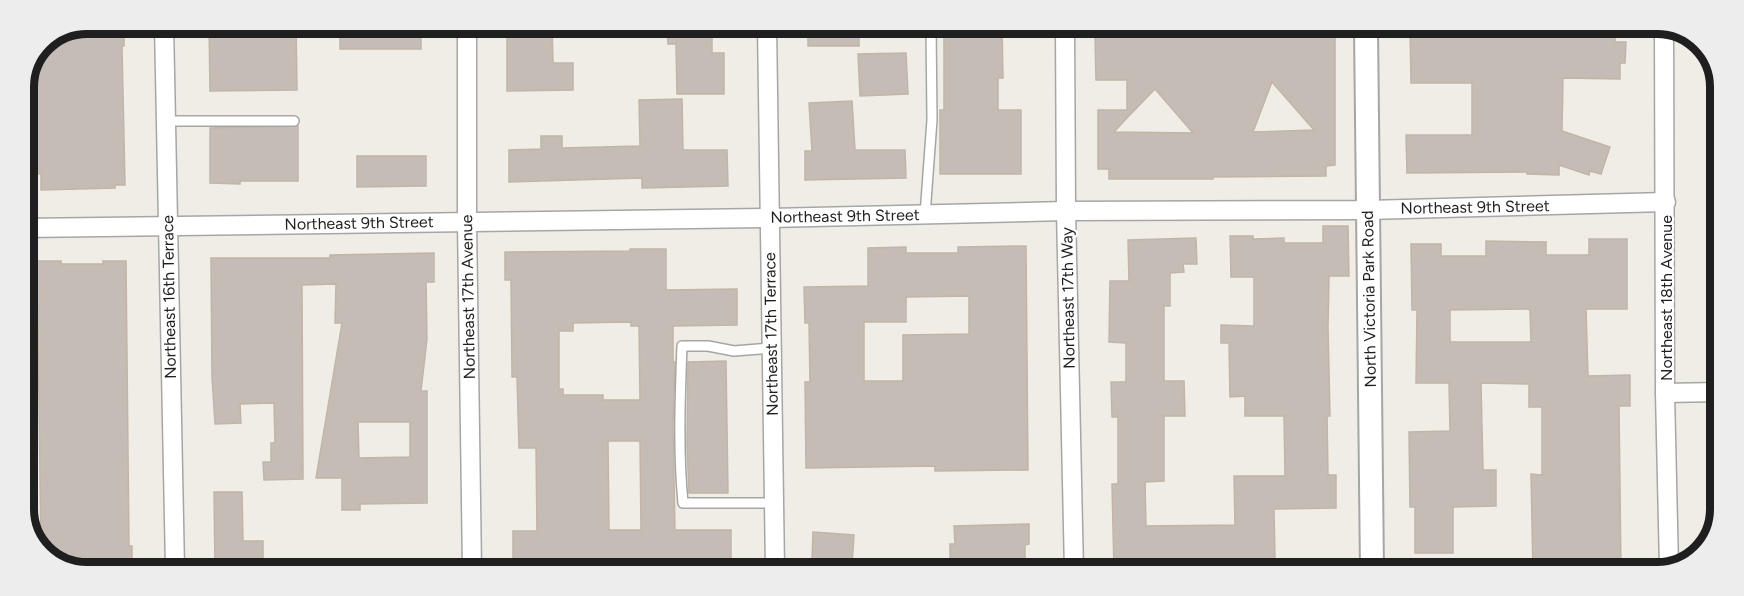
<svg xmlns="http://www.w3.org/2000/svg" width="1744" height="596" viewBox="0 0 1744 596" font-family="Figtree,sans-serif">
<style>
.building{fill:#c4bcb5;stroke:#c1b5a8;stroke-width:1.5;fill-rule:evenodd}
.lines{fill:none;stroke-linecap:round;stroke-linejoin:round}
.service-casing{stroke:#a6a6a6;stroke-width:12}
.minor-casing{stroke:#a6a6a6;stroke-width:21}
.tertiary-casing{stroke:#a6a6a6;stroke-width:26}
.service{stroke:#fff;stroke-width:9}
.minor{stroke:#fff;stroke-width:18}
.tertiary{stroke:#fff;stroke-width:22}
.labels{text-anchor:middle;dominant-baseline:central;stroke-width:4.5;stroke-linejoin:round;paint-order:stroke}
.street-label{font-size:16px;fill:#1f1f1f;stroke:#fff}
.rim{fill:none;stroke:#1f1f1f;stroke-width:8}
</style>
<rect width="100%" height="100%" fill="#efede5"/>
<!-- building -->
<g class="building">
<polygon points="87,24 124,24 124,46 122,46 125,185 115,185 115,188 41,190 41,174 37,174 36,56 43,42"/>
<polygon points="209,24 296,24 297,90 210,91"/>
<rect x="340" y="25" width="81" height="24"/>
<polygon points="507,25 552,25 553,63 573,63 573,90 507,91"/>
<polygon points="667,25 712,25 712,53 724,53 724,94 677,94 676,44 668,44"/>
<polygon points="808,25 859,26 859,46 808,46"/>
<polygon points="947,26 1002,26 1003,78 998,78 998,110 1021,110 1021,174 940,174 940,110 944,110 944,36 947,34"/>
<path d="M1162,26l103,1 1,5 69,-2v135l-9,1v10l-113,1v2h-104v-10h-11v-59h29v-30h-31l-1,-44 67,-2zM1272,82l42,48 -61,2zM1155,89l38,44 -79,-1 12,-13z"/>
<polygon points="1410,27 1615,27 1615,42 1626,42 1625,63 1620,63 1620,79 1563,78 1562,131 1610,147 1601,174 1590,171 1589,175 1559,165 1559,175 1527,174 1527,172 1407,173 1406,135 1472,135 1472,83 1411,83"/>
<polygon points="906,53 908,94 860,96 858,54"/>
<polygon points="682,99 683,150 727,150 728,186 642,188 642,178 509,182 509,150 541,149 541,136 562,136 562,148 640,146 639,100"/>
<polygon points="852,101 855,150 905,150 906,178 805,180 805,151 812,151 809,103"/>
<polygon points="298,126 298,181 240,181 240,184 210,183 210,128"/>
<polygon points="357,156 426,156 426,186 357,187"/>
<polygon points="1323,226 1348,226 1349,276 1329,276 1328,327 1330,416 1327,416 1328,475 1336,475 1336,508 1274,509 1275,559 1206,560 1197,561 1197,571 1114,571 1112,484 1118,484 1118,417 1112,417 1111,382 1126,382 1126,343 1109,342 1110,281 1129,281 1128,240 1196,238 1197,264 1183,264 1184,272 1170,273 1170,306 1164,306 1164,381 1184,381 1185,416 1164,416 1164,481 1145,482 1146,526 1235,525 1234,476 1285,476 1284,416 1245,416 1245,396 1230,397 1229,343 1221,343 1221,325 1254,326 1254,277 1231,277 1230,236 1253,236 1253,239 1284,238 1284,243 1323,243"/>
<path d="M1589,239h38v70h-41l2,67 42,-1v31h-11l2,166h-88l-2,-98 11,1v-68h-13v-23l-48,-1 2,87h13v36l-43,1v46h-38v-46h-5l-1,-75 41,-1 -1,-48h-33l1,-73h-5l-1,-66h30v12h45v-15l60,1v13h43zM1527,309l3,1 1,32h-81v-32z"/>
<path d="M1026,246l2,224 -93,1v-5l-129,2 -1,-86h5l-1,-59h-4l-1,-36 64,-1v-38l38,-1v6h52v-6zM969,296v38l-66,1v46h-39v-59h42v-25z"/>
<path d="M630,249h36v41l71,-1v36l-64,1v36h2l-2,63 2,105h56v30h-121v8h-26v-6l-71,1v-32h24l-1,-83h-17l-2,-71h-5l-1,-97h-6v-28l125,-1zM631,322v4h8l1,74h-37v-5h-40v-6h-4v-58h14v-8zM608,441h32l1,89h-32z"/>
<path d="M434,253v29h-8l1,57 -6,52h6v112l-67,1v6h-18v-32h-26l26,-155h-7l1,-39 -34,1 1,194 -39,1 -1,-18h8v-19h4l-1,-40 -34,1 1,19 -26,1 -3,-47 -1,-119h119v-3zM358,422h52v35l-51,1z"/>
<polygon points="37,261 61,261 61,264 103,264 103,261 126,261 129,546 132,546 132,569 67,569 41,550"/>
<polygon points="726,361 728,493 689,493 687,444 688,362"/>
<polygon points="214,492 242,492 243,541 263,541 263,562 245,562 245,569 215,569"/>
<polygon points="1029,524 1029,544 1025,545 1025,564 950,566 950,544 955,544 954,526"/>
<polygon points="813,532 854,535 852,565 812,562"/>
</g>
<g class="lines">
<defs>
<g id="service">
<polyline points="166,121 294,121"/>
<polyline points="925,215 932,120 931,26"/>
<path d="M772,348l-38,3 -26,-5h-26c-2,52 -4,105 1,157h91"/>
</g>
<g id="minor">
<polyline points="164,24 175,569"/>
<polyline points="467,25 467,222 472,570"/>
<polyline points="767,25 775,570"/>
<polyline points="1065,26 1066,211 1074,571"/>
<polyline points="1664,27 1665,393 1669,568"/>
<polyline points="24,228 770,218 1066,211 1368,210 1666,202"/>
<polyline points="1665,393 1718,392"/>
</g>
<polyline id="tertiary" points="1366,27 1372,571"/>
</defs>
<!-- service casing -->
<use href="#service" class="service-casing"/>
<!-- minor casing -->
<use href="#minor" class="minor-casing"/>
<!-- tertiary casing -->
<use href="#tertiary" class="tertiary-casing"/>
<!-- service -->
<use href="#service" class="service"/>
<!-- minor -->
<use href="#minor" class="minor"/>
<!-- tertiary -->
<use href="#tertiary" class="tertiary"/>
</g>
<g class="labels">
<!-- street labels -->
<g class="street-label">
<text transform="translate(1475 207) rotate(-1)">Northeast 9th Street</text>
<text transform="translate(845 216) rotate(-1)">Northeast 9th Street</text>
<text transform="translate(359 223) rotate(-1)">Northeast 9th Street</text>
<text transform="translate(169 297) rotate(-91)">Northeast 16th Terrace</text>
<text transform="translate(468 297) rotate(-91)">Northeast 17th Avenue</text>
<text transform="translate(1068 298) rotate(-91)">Northeast 17th Way</text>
<text transform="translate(1666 298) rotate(-90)">Northeast 18th Avenue</text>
<text transform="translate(1369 299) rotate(-91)">North Victoria Park Road</text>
<text transform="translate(771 334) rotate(-91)">Northeast 17th Terrace</text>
</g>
</g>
<!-- crop -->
<path d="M0 0H1744V596H0ZM87 34H1657A53 53 0 0 1 1710 87V509A53 53 0 0 1 1657 562H87A53 53 0 0 1 34 509V87A53 53 0 0 1 87 34Z" fill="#ededed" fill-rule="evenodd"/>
<path class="rim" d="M87 34H1657A53 53 0 0 1 1710 87V509A53 53 0 0 1 1657 562H87A53 53 0 0 1 34 509V87A53 53 0 0 1 87 34Z"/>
</svg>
